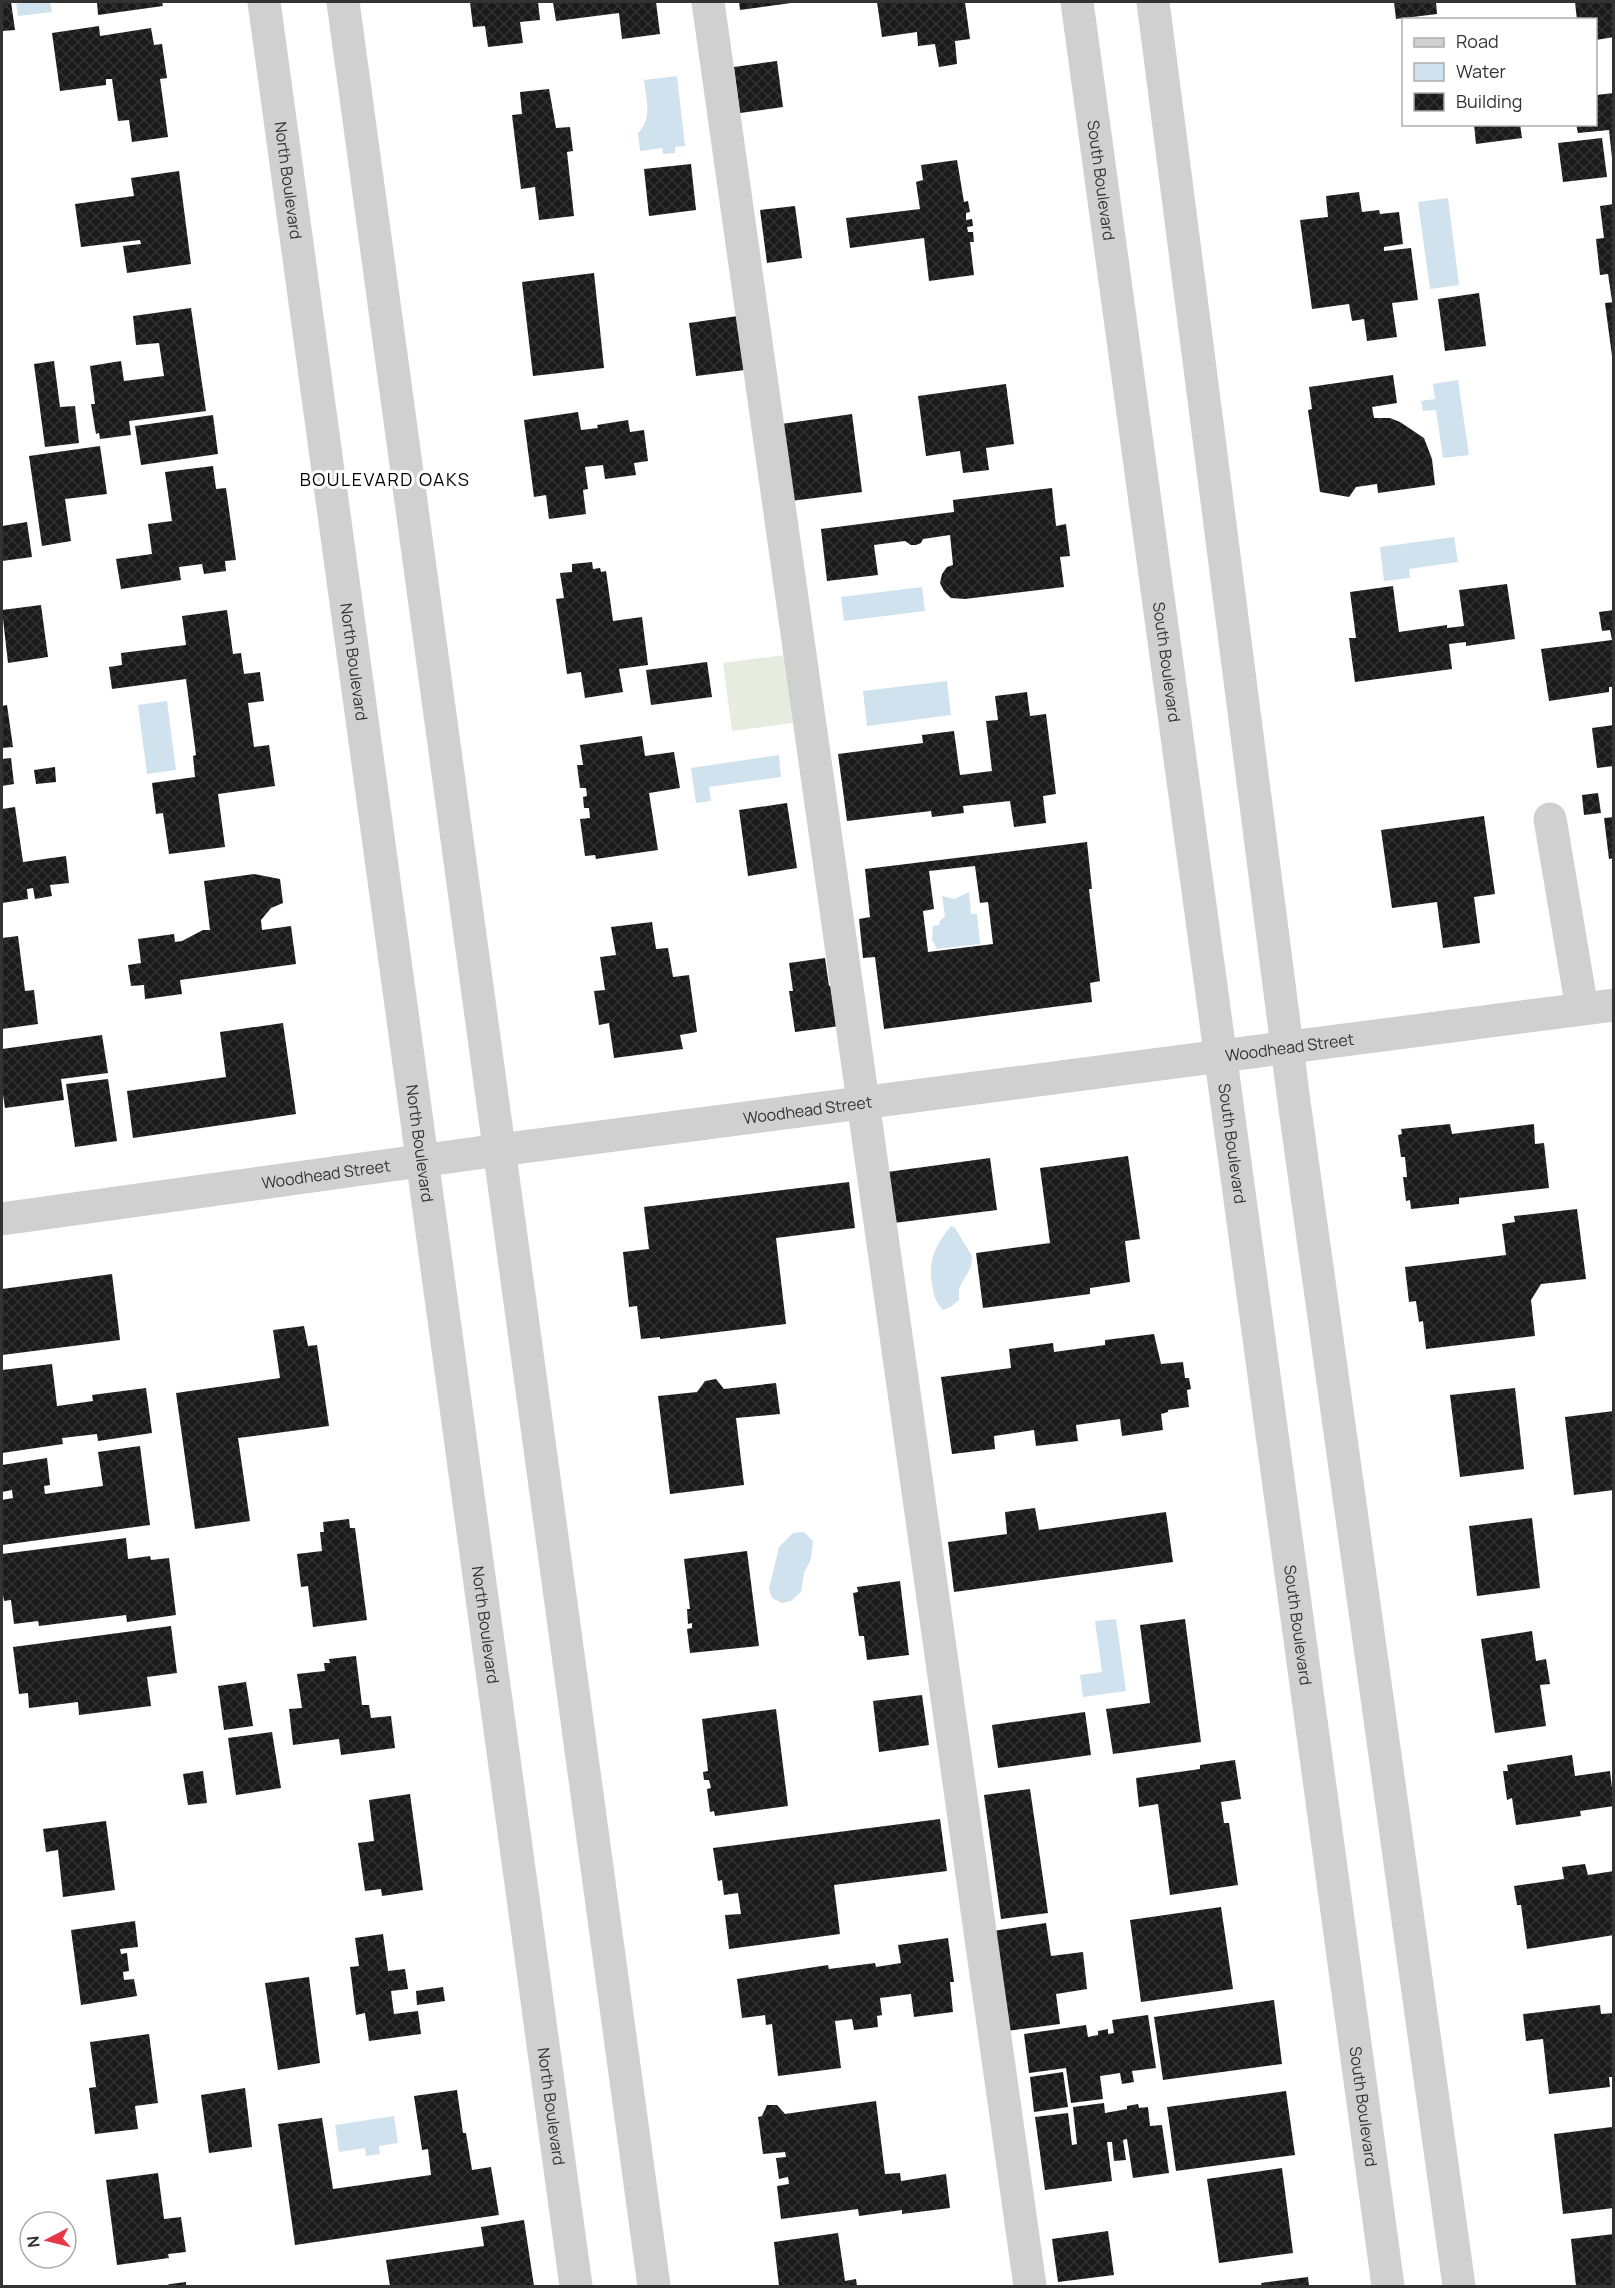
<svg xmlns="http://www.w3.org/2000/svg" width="1615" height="2288" viewBox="0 0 1615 2288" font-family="Manrope,sans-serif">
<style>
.pitch{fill:#e6ecdf}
.water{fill:#cfe2ee}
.building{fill:url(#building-cross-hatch);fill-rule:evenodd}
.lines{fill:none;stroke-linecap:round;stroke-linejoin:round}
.minor{stroke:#d0d0d0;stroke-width:33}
.labels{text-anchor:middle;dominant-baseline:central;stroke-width:6;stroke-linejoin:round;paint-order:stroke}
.street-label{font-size:16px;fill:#333;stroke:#fff}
.neighbourhood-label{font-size:18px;letter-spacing:1.5px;fill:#000;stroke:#fff}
</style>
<defs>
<pattern id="building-cross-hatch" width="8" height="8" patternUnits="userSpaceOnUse" patternTransform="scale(1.5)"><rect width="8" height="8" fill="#1a1a1a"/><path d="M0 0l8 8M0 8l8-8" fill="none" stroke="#333"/></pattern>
</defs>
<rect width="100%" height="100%" fill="#fff"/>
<!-- pitch -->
<polygon class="pitch" points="784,655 793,723 732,731 723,663"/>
<!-- water -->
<g class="water">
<polygon points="16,2 50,2 52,12 18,16"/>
<path d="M677,76l8,70 -10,1v6l-12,1 -1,-6 -22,3 -2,-18c15,-14 8,-34 6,-53z"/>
<polygon points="1448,198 1459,285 1430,289 1418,202"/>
<polygon points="1458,380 1469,455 1443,458 1436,410 1423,411 1421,401 1435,399 1433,384"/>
<polygon points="1454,537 1458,562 1409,569 1410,578 1384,581 1380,547"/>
<polygon points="922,587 925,611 844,621 841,597"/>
<polygon points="947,681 951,715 867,726 863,691"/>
<polygon points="167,701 176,770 147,774 138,705"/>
<polygon points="779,755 781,777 709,787 711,801 696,803 691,768"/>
<polygon points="969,892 971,914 977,914 980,944 937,949 932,940 933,926 939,925 940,921 945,916 942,896 954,899"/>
<path d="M951,1226l4,2 17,28 -1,11 -12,21v12l-7,6 -9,4c-6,-6 -9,-13 -10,-21 -6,-27 1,-42 18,-63z"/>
<polygon points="804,1532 813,1541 811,1559 804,1573 801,1592 791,1601 782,1603 772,1598 769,1589 779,1547 793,1533"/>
<polygon points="1116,1619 1126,1691 1083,1697 1080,1675 1102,1672 1095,1621"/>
<polygon points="394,2116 398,2143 379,2146 380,2154 366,2156 365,2148 339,2152 335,2125"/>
</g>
<!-- building -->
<g class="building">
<polygon points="2,2 11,2 15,30 2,31"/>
<polygon points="97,2 162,2 163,6 98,15"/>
<polygon points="470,2 538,2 540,20 520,22 523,43 488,47 485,26 473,27"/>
<polygon points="553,2 656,2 660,34 622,39 619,13 556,21"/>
<polygon points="739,2 791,2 791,3 740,10"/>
<polygon points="877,2 965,2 970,39 955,41 957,64 939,67 935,44 918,46 917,32 882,37"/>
<polygon points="1394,2 1436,2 1437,14 1396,19"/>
<polygon points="1575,2 1614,2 1614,37 1596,40 1596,20 1577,20"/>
<polygon points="99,26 100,36 151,28 154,45 162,44 167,78 160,79 168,137 132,142 129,120 118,121 112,79 106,79 106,85 60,91 52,33"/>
<polygon points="777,61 783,107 740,113 734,67"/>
<polygon points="549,89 556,128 570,127 573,151 567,152 574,216 539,220 535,187 521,189 512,115 522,114 520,92"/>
<polygon points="1614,93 1614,158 1612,158 1609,130 1578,133 1576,124 1596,124 1596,95"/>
<polygon points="1474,124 1520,124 1522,138 1476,144"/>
<polygon points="1602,138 1607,177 1563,182 1558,143"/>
<polygon points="957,160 964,202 968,201 970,212 966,213 966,220 972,219 973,226 967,227 968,232 973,232 974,242 970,242 974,275 929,281 924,238 850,248 846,218 920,209 916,182 923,180 921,165"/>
<polygon points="691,164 696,210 649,216 644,169"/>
<polygon points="179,171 191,264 127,273 123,246 141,244 140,240 81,247 75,204 134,196 131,178"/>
<polygon points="1359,192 1362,212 1379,210 1380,214 1399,212 1403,244 1384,247 1384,251 1411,248 1418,300 1392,303 1397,337 1367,341 1364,319 1352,321 1349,304 1312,309 1300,220 1328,217 1326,196"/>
<polygon points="1614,204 1614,301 1612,301 1608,274 1600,275 1596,239 1604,238 1600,206"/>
<polygon points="795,206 802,258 767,263 760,210"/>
<polygon points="594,273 604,368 533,376 522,282"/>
<polygon points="1479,293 1486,346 1445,351 1438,299"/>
<polygon points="1614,302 1614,356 1612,356 1605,303"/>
<polygon points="191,308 206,411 129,421 131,435 100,439 99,433 96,434 91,404 95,404 90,366 121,361 124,381 164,376 159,343 136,345 133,316"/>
<polygon points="738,316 745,370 696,376 689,323"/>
<polygon points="54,361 60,407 75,406 79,443 45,447 34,364"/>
<polygon points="1393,375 1397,403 1372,407 1374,418 1390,418 1400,422 1424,438 1432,459 1435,485 1378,493 1377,484 1356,487 1349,497 1320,492 1308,410 1312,409 1309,387"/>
<polygon points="1006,384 1014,444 986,448 989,470 963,473 960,451 926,456 918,396"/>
<polygon points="578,412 581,430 598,428 597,425 628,420 630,432 644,430 648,461 634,463 636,475 605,479 603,465 585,467 588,489 583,490 586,514 549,519 546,495 534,497 524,420"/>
<polygon points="852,414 862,492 791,501 781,424"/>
<polygon points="213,415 218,454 141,465 135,426"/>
<polygon points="100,446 107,494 65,499 71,541 42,546 29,456"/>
<polygon points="213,466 216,489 226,488 236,560 225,561 226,571 204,574 202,564 179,567 181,580 121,589 116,559 152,554 148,524 172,521 165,472"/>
<polygon points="1052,488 1056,526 1066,524 1070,556 1060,557 1064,587 965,599 951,598 944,591 940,583 942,574 947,567 953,565 950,535 923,539 921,543 916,545 911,545 905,541 874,545 878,575 827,581 821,529 954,512 953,500"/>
<polygon points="27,522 32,557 2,561 2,526"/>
<polygon points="592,562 593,569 600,568 601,572 606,571 613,621 642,617 648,665 619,669 623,692 585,698 581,672 567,674 556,599 564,598 560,573 572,572 572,564"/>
<polygon points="1507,584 1515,639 1466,646 1466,642 1449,644 1452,669 1355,682 1349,638 1356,638 1350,592 1393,586 1399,632 1447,625 1447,628 1464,626 1459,590"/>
<polygon points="41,605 48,657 8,663 2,610"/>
<polygon points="227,610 233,654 241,653 244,674 260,672 264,701 248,703 254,747 269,745 275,786 218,794 225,847 169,854 163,813 156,814 152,783 195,777 193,756 196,755 186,679 112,689 109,667 122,665 121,653 186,645 182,616"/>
<polygon points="1614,610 1614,687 1609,687 1609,692 1549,701 1541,649 1612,640 1610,630 1602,631 1599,612"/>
<polygon points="707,662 712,697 651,705 646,670"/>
<polygon points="1027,692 1030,716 1046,714 1056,794 1043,796 1046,823 1014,827 1010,801 963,806 964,813 932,817 931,811 847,821 838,754 923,743 922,735 954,731 960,775 992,771 986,721 998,720 995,696"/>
<polygon points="7,705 13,747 2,748 2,706"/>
<polygon points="1614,725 1614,766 1597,768 1592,728"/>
<polygon points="642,736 645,756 674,752 680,788 649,793 658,850 596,859 595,855 585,856 580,819 590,818 589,808 584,808 583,797 587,796 586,788 580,788 577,765 583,765 580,745"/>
<polygon points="11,758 14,784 2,786 2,759"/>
<polygon points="55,767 56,782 36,784 34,770"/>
<polygon points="1598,793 1601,813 1584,815 1582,795"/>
<polygon points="787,803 797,868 748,876 739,810"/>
<polygon points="15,807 23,862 66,856 69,883 50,885 52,896 35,899 33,888 27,889 28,899 2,903 2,809"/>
<polygon points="1484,816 1495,894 1474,897 1480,943 1443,948 1437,902 1392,908 1381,830"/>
<polygon points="1614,817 1614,858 1609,859 1604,818"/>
<path d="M1087,842l5,47h-3l11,92 -10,2 2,19 -208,27 -9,-72 -12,1 -4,-39 11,-2 -5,-48zM975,866l5,37 8,-1 5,42 -65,8 -5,-41 11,-2 -5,-38z"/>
<polygon points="254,874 280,879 283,903 271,908 261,920 262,930 291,926 296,964 180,980 182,994 145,999 144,985 131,986 128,965 141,963 138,939 174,934 175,942 182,941 203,930 210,930 204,881"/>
<polygon points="652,922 656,949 668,948 673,977 689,975 697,1032 680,1035 683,1049 614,1058 609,1023 599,1025 594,991 605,990 600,957 616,955 611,927"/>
<polygon points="18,936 25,991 34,990 38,1024 2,1029 2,938"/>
<polygon points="825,958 829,986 835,985 840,1026 795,1032 789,991 793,991 789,963"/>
<polygon points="283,1023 296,1114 133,1138 127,1091 226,1077 220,1032"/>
<polygon points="102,1035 108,1073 61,1079 64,1100 5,1108 2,1088 2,1049"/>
<polygon points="108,1079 117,1141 75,1147 66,1084"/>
<polygon points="1450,1124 1452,1134 1534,1124 1535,1144 1544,1143 1549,1188 1459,1198 1459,1204 1411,1209 1410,1200 1406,1201 1403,1177 1407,1177 1405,1157 1401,1157 1398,1135 1402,1134 1401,1129"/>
<polygon points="1128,1156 1140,1239 1125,1241 1130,1282 1090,1288 1090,1294 983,1308 976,1253 1050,1243 1040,1168"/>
<polygon points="990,1158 997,1210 894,1223 887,1172"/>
<polygon points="849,1182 855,1228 776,1238 786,1324 660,1339 660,1337 641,1339 637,1306 629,1307 623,1252 649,1249 644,1207"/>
<polygon points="1577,1209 1586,1279 1541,1284 1531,1300 1535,1336 1426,1349 1423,1321 1419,1322 1416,1301 1409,1302 1405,1267 1506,1255 1502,1224 1515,1222 1514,1216"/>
<polygon points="112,1274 120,1340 2,1355 2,1289"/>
<polygon points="304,1326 308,1346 317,1345 329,1426 238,1438 250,1521 195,1529 176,1393 280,1378 273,1330"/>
<polygon points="1154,1334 1161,1364 1183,1362 1185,1378 1189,1378 1191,1389 1187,1390 1189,1407 1168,1410 1168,1412 1161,1414 1163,1430 1122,1436 1120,1419 1076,1425 1078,1441 1036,1446 1034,1430 994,1436 995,1449 952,1454 941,1377 1011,1368 1009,1349 1053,1343 1054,1352 1105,1345 1105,1340"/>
<polygon points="52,1364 57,1406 93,1401 92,1395 146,1388 152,1433 98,1441 97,1434 62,1438 63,1444 2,1453 2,1370"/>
<polygon points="716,1379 724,1389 776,1383 780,1414 736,1418 744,1485 670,1494 658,1396 697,1392 705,1381"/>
<polygon points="1515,1388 1524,1469 1460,1477 1450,1395"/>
<polygon points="1614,1411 1614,1490 1574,1495 1565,1417"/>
<polygon points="140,1446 150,1525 2,1545 2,1500 13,1498 12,1490 2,1492 2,1465 47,1458 50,1485 44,1486 45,1494 103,1486 98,1452"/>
<polygon points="1035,1508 1039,1530 1166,1512 1173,1562 954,1592 948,1542 1007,1534 1005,1512"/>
<polygon points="1532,1518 1540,1588 1477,1596 1469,1526"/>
<polygon points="349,1519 350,1528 355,1528 367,1620 313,1627 308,1586 301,1587 297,1554 322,1551 320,1532 324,1532 323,1522"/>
<polygon points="126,1538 128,1559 150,1556 151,1560 169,1558 176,1615 127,1622 126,1615 39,1626 38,1621 14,1624 11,1600 4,1601 2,1588 2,1554"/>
<polygon points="747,1551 759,1646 690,1653 687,1629 692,1628 692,1623 688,1624 687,1609 690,1609 684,1559"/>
<polygon points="900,1581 909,1655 867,1660 864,1636 859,1636 853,1593 858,1592 857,1587"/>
<polygon points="1185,1619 1201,1742 1113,1754 1106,1709 1150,1703 1140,1625"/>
<polygon points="171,1626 177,1673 147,1677 151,1706 79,1715 78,1702 29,1708 28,1693 19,1694 13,1647"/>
<polygon points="1532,1631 1536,1661 1546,1659 1550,1684 1540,1685 1546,1726 1495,1733 1481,1639"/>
<polygon points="356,1656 362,1705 369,1705 371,1718 391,1716 395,1748 341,1755 339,1739 293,1745 289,1709 302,1708 297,1674 325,1671 324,1663 330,1663 329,1659"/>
<polygon points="246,1682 253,1726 224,1730 218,1686"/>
<polygon points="922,1695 929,1745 879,1752 873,1701"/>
<polygon points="776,1709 788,1806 715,1816 714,1811 710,1812 707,1789 711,1788 709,1780 704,1780 703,1772 708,1771 702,1719"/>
<polygon points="1085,1712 1091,1755 998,1768 992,1725"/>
<polygon points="272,1732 281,1788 236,1795 228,1738"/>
<polygon points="1572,1755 1575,1776 1610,1771 1614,1806 1580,1811 1581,1816 1516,1825 1512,1798 1507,1800 1503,1771 1508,1771 1507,1765"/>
<polygon points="1235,1760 1241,1799 1221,1802 1224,1823 1229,1823 1238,1885 1170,1895 1158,1804 1139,1807 1136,1778 1200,1769 1200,1765"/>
<polygon points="203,1771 207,1803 188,1805 183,1774"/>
<polygon points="1030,1789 1048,1913 1001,1919 984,1795"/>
<polygon points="410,1794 423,1890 382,1896 381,1889 365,1891 358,1843 374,1841 369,1800"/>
<polygon points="940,1819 947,1871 834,1885 840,1934 729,1949 725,1915 741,1914 738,1893 724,1895 722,1880 718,1881 713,1848"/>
<polygon points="106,1821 115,1890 63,1897 58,1850 46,1852 43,1829"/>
<polygon points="1585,1864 1588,1875 1614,1871 1614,1935 1527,1949 1521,1905 1517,1905 1514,1886 1564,1879 1562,1867"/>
<polygon points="1221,1907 1233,1989 1141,2002 1130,1920"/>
<polygon points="135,1921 138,1947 120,1949 121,1954 127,1953 129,1971 123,1972 124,1980 134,1979 137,1996 81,2005 71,1930"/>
<polygon points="1046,1923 1051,1956 1083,1952 1087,1989 1056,1994 1060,2024 1007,2031 993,1931"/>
<polygon points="383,1934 388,1971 405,1969 408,1989 391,1991 394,2014 418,2011 421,2034 369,2041 365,2013 356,2015 350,1967 359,1966 355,1938"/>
<polygon points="948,1938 954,1982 950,1982 953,2012 914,2017 911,1994 880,1998 882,2015 877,2016 878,2027 854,2030 852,2019 835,2021 841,2068 778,2076 772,2024 766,2025 765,2015 742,2018 737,1979 828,1965 829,1969 875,1963 876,1967 901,1963 898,1945"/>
<polygon points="309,1977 320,2063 278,2070 265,1983"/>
<polygon points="443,1987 445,2001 417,2005 416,1991"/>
<polygon points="1274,2000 1282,2064 1163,2080 1154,2017"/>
<polygon points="1600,2005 1601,2014 1614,2013 1614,2077 1609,2077 1610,2087 1549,2094 1543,2039 1526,2041 1523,2014"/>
<polygon points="1148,2015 1156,2068 1132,2071 1134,2082 1122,2084 1120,2073 1100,2076 1103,2099 1071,2103 1066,2068 1029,2073 1024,2034 1086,2025 1088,2037 1098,2035 1098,2031 1108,2029 1108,2034 1114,2033 1112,2020"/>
<polygon points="149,2034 158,2103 135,2106 138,2129 95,2134 89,2088 96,2087 90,2042"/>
<polygon points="1063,2072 1068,2107 1034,2112 1030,2077"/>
<polygon points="245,2088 252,2147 209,2153 201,2095"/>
<polygon points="457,2090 463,2133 466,2133 472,2170 491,2167 499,2215 295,2245 278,2124 322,2118 333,2189 431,2175 428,2149 422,2150 414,2096"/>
<polygon points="1286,2091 1295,2155 1176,2171 1167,2107"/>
<polygon points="876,2101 885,2174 900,2173 901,2181 946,2174 950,2208 902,2214 902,2210 859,2216 858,2209 781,2219 777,2186 789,2184 788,2177 779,2179 776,2158 786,2157 785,2152 763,2154 758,2117 762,2116 767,2105 777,2105 785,2114"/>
<polygon points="1104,2103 1105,2113 1127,2109 1127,2106 1138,2104 1139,2108 1148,2107 1150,2126 1162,2125 1169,2173 1133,2178 1127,2139 1123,2140 1126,2160 1114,2161 1112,2142 1107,2142 1112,2181 1045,2190 1035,2117 1068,2113 1072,2145 1077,2144 1073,2107"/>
<polygon points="1612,2127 1614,2208 1563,2214 1554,2134"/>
<polygon points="1282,2168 1293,2253 1219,2263 1207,2179"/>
<polygon points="158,2173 164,2219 181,2217 186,2252 168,2254 169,2258 117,2265 106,2180"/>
<polygon points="524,2220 534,2286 390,2286 386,2260 484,2246 481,2227"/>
<polygon points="1108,2231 1114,2275 1058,2282 1052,2239"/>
<polygon points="838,2233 845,2281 856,2279 857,2286 779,2286 774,2242"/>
<polygon points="1614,2234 1614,2286 1576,2286 1571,2239"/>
<polygon points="1308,2277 1309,2286 1262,2286 1261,2283"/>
<polygon points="186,2282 186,2286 165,2286 170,2284"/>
</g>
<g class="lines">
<!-- minor -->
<g class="minor">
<path id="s1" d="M264,2l312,2284"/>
<polyline points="343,2 654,2286"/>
<polyline points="708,2 1030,2286"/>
<path id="s2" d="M1077,2l311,2284"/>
<polyline points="1153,2 1295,1109 1459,2286"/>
<polyline points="1550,819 1582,1009"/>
<path id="s3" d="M2,1219l497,-69 1115,-145"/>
</g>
</g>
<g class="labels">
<!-- street labels -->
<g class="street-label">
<text stroke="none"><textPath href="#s1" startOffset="180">North Boulevard</textPath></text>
<text stroke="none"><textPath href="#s2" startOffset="180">South Boulevard</textPath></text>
<text stroke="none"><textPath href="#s1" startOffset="666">North Boulevard</textPath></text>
<text stroke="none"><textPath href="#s2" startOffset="666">South Boulevard</textPath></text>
<text stroke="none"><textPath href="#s3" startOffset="1299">Woodhead Street</textPath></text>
<text stroke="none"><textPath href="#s3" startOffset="813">Woodhead Street</textPath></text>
<text stroke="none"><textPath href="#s1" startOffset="1152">North Boulevard</textPath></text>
<text stroke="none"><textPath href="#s2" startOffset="1152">South Boulevard</textPath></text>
<text stroke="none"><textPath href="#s3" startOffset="327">Woodhead Street</textPath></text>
<text stroke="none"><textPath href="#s1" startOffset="1638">North Boulevard</textPath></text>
<text stroke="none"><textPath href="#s2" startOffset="1638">South Boulevard</textPath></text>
<text stroke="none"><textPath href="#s1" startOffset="2124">North Boulevard</textPath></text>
<text stroke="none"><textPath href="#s2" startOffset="2124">South Boulevard</textPath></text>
</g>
<!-- neighbourhood labels -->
<g class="neighbourhood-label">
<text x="385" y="479">BOULEVARD OAKS</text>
</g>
</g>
<!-- border -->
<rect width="1615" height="2288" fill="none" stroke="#333333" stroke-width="6"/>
<!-- legend -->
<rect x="1402" y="18" width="195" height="108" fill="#ffffff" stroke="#adadad" stroke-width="1.5"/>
<rect x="1414" y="38" width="30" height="9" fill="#d0d0d0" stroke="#adadad" stroke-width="1.5"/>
<text x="1456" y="48" font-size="18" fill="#333333">Road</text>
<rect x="1414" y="63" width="30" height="18" fill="#cfe2ee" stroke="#adadad" stroke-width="1.5"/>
<text x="1456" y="78" font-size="18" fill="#333333">Water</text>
<rect x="1414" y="93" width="30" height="18" fill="url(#building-cross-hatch)" stroke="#adadad" stroke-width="1.5"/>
<text x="1456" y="108" font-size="18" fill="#333333">Building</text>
<!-- north arrow -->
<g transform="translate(48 2240) rotate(263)"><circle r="28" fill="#ffffff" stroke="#adadad" stroke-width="1.5"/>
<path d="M0-4.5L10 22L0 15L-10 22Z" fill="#e63946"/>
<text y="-9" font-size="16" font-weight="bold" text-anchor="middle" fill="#333333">N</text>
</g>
</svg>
